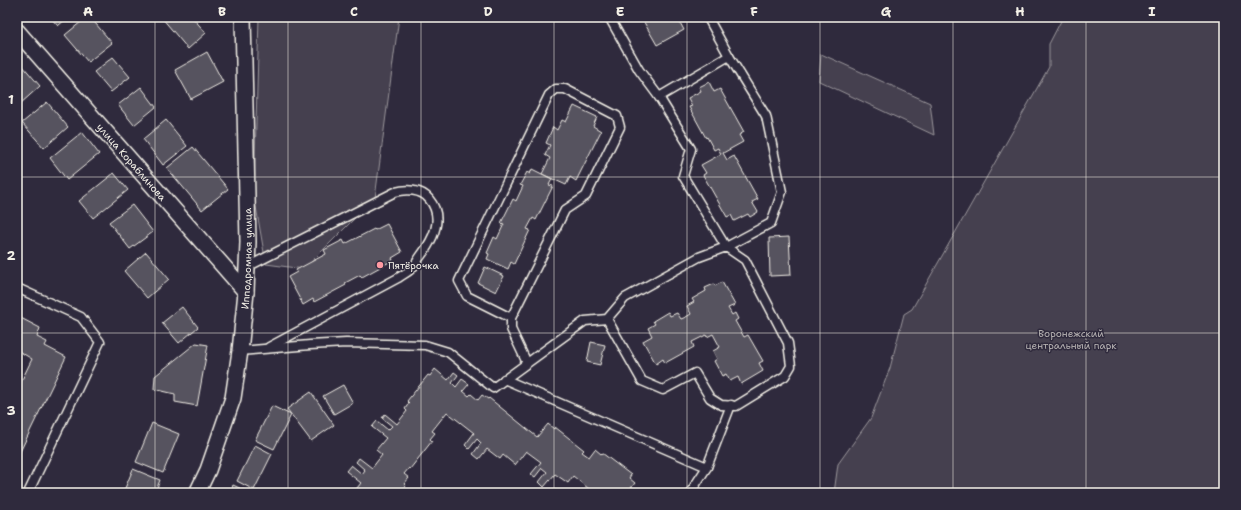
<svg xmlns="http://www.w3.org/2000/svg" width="1241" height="510" viewBox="0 0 1241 510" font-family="'Shantell Sans',sans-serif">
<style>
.green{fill:#454050;stroke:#9c989c}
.building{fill:#56525f;stroke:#f4f1e8}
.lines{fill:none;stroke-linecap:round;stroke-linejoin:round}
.lane-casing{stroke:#f4f1e8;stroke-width:11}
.street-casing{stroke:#f4f1e8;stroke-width:18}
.lane{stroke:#2f2a3d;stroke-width:8}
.street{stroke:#2f2a3d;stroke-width:15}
.grid{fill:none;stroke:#f4f1e8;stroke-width:1;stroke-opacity:0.55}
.poi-dot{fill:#ff9aa2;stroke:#2f2a3d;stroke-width:1.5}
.labels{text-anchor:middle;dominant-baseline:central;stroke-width:3;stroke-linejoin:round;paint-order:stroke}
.street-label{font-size:10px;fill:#f4f1e8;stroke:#2f2a3d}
.poi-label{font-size:10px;fill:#f4f1e8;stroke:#2f2a3d;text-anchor:start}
.park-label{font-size:10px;fill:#b7b3b3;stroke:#2f2a3d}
.neatline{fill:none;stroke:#f4f1e8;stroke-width:1.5}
.grid-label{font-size:13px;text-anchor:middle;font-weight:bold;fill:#f4f1e8}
</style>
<rect width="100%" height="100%" fill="#2f2a3d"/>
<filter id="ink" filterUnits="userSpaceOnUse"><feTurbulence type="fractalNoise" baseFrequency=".025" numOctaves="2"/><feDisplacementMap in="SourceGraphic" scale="8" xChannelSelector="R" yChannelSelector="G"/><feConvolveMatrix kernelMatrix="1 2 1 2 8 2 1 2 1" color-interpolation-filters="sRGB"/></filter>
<g filter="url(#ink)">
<!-- green -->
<g class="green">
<polygon points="259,17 399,17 375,198 304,269 266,264 254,195"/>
<polygon points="1063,17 1224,17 1224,493 834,493 838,464 871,418 890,368 904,314 912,309 1049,67 1049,44"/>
<polygon points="821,54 930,103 934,135 819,81"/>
</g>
<!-- building -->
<g class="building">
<polygon points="50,17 68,17 58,26"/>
<polygon points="87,17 90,17 112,43 88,62 65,35"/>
<polygon points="163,17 192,17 206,33 188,49 162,18"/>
<polygon points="641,17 677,17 684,30 657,45"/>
<polygon points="207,52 223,82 191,99 175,70"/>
<polygon points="113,57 130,77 111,92 94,72"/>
<polygon points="22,65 40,86 20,104 17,101 17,69"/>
<polygon points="709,82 714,92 720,89 744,132 739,135 743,142 723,153 727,160 734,156 758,199 752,202 758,212 750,217 748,214 734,221 731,215 727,217 703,175 706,173 701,165 721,154 718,148 714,150 707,137 706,138 689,107 692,106 688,98 701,91 699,87"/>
<polygon points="141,87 156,107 134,125 118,105"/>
<polygon points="47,102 68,127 44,148 22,123"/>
<polygon points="574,106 597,117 593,126 601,131 576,181 570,177 566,185 542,174 550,158 545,155 550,145 546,143 553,127 557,130 562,120 566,122"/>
<polygon points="166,120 187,146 163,165 143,139"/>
<polygon points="82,132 99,154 67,180 50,158"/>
<polygon points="193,147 228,189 202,210 167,168"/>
<polygon points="532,169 552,179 549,185 553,186 536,220 533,218 527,229 530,230 514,264 511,262 508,269 487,259 489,254 487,253 494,237 497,239 504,224 501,223 513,199 516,201 523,186 520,185 527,172 530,174"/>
<polygon points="114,173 128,190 93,218 79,201"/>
<polygon points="132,205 153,232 130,249 109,222"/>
<polygon points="387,224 402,252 392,258 393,260 362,277 360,275 345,283 346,285 314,302 313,299 303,305 288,277 297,272 296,270 326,254 324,250 343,240 345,244 374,229 375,230"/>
<polygon points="789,237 791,275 770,276 769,238"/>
<polygon points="146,252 169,279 147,298 124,271"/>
<polygon points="485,267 504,276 496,292 478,283"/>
<polygon points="722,282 735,305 728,308 732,315 735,313 738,319 735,321 744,337 748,335 763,361 759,363 763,371 741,384 738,377 730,381 726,374 722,376 714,361 717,359 713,351 720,347 713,334 707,337 706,335 692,342 694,347 665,363 663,359 656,364 643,341 652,336 648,328 655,324 653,321 668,312 670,316 677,313 681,319 686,317 691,314 687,306 694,302 692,299 706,291 705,288 714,284 715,286"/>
<polygon points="182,307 198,327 179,343 162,323"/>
<polygon points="17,316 40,328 37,337 47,342 45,346 66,357 17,458 17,390 32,359 17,350"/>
<polygon points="591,342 605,345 600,365 587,362"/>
<polygon points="196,343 208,345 197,406 175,402 175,394 154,389 155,376"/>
<polygon points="435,369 448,380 454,372 458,375 452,383 456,387 462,379 469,384 463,391 469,396 471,394 478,400 482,395 488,399 489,398 537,437 548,424 554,429 555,427 584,450 582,452 589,457 595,449 601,454 602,453 631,475 629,478 635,483 627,493 594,493 573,476 568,483 555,474 544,487 539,482 547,472 542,468 535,477 531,474 541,462 526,451 515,465 503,455 500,459 487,449 479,459 473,454 481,443 477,439 469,449 465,445 474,433 447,412 432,431 435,433 430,439 432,441 410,469 409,468 404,474 409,478 404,484 406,486 401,493 353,493 361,483 346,471 351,465 362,474 365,470 356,462 359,458 372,468 382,455 376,450 386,438 372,427 377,421 388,430 392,426 382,418 385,414 397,424 407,411 405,409 409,403 407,401 428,375 430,376"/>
<polygon points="343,385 353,403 334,414 323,396"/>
<polygon points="311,392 334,425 311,441 287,409"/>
<polygon points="272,406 291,415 274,449 255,440"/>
<polygon points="152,423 179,434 163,473 136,462"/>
<polygon points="255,445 272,454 254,490 237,481"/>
<polygon points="133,469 160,480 155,493 123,493"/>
<polygon points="233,485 250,493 230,493"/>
</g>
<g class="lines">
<defs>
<g id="lane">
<polyline points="609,17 639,70 659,97 691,149 683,176 726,247 771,223 782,192 766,116 729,56 708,18 709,17"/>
<polyline points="659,97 729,56"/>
<path d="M247,267l148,-75c11,-3 26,-3 34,7 16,19 4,41 -9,58 -3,4 -5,9 -9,12 -4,4 -9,6 -13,9l-129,69"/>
<polyline points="17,288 81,317 100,342 28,493"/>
<polyline points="511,318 467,296 459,281 549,95 556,89 565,89 617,116 620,127 586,196 565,210 511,318 511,329 527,363"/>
<polyline points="240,351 310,345 346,343 425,345 448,352 493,388 585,321 607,319 642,381 663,390 695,373 710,398 721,405 736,406 785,376 791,366 788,343 745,260 726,247 699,257 625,298 607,319"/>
<polyline points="504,379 707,467"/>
<polyline points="690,493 707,467 731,405"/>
</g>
<g id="street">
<path id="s1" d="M17,31l229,261"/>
<path id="s2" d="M197,493l11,-23 25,-72 7,-47 6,-59 2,-50 -5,-225"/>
</g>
</defs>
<!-- lane casing -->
<use href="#lane" class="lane-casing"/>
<!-- street casing -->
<use href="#street" class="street-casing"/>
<!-- lane -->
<use href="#lane" class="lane"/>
<!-- street -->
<use href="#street" class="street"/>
</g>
</g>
<!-- grid -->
<path class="grid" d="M155,17v476M288,17v476M421,17v476M554,17v476M687,17v476M820,17v476M953,17v476M1086,17v476M17,177h1207M17,333h1207"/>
<!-- markers -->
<circle class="poi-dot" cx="380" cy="265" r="4"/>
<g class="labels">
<!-- street labels -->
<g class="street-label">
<text stroke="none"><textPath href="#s1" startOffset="174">улица Кораблинова</textPath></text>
<text stroke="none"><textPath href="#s2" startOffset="242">Ипподромная улица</textPath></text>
</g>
<!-- poi labels -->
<g class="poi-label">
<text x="388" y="265">Пятёрочка</text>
</g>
<!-- park labels -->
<g class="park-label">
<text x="1071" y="333">Воронежский<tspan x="1071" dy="12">центральный парк</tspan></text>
</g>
</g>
<!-- margin -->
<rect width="1241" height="510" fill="none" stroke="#2f2a3d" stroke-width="44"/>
<rect x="22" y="22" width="1197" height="466" class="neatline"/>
<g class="grid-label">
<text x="88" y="16">A</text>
<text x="222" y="16">B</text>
<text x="354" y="16">C</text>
<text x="488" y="16">D</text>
<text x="620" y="16">E</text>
<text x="754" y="16">F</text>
<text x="886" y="16">G</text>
<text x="1020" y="16">H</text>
<text x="1152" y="16">I</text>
<text x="11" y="104">1</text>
<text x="11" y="260">2</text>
<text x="11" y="415">3</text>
</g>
</svg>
